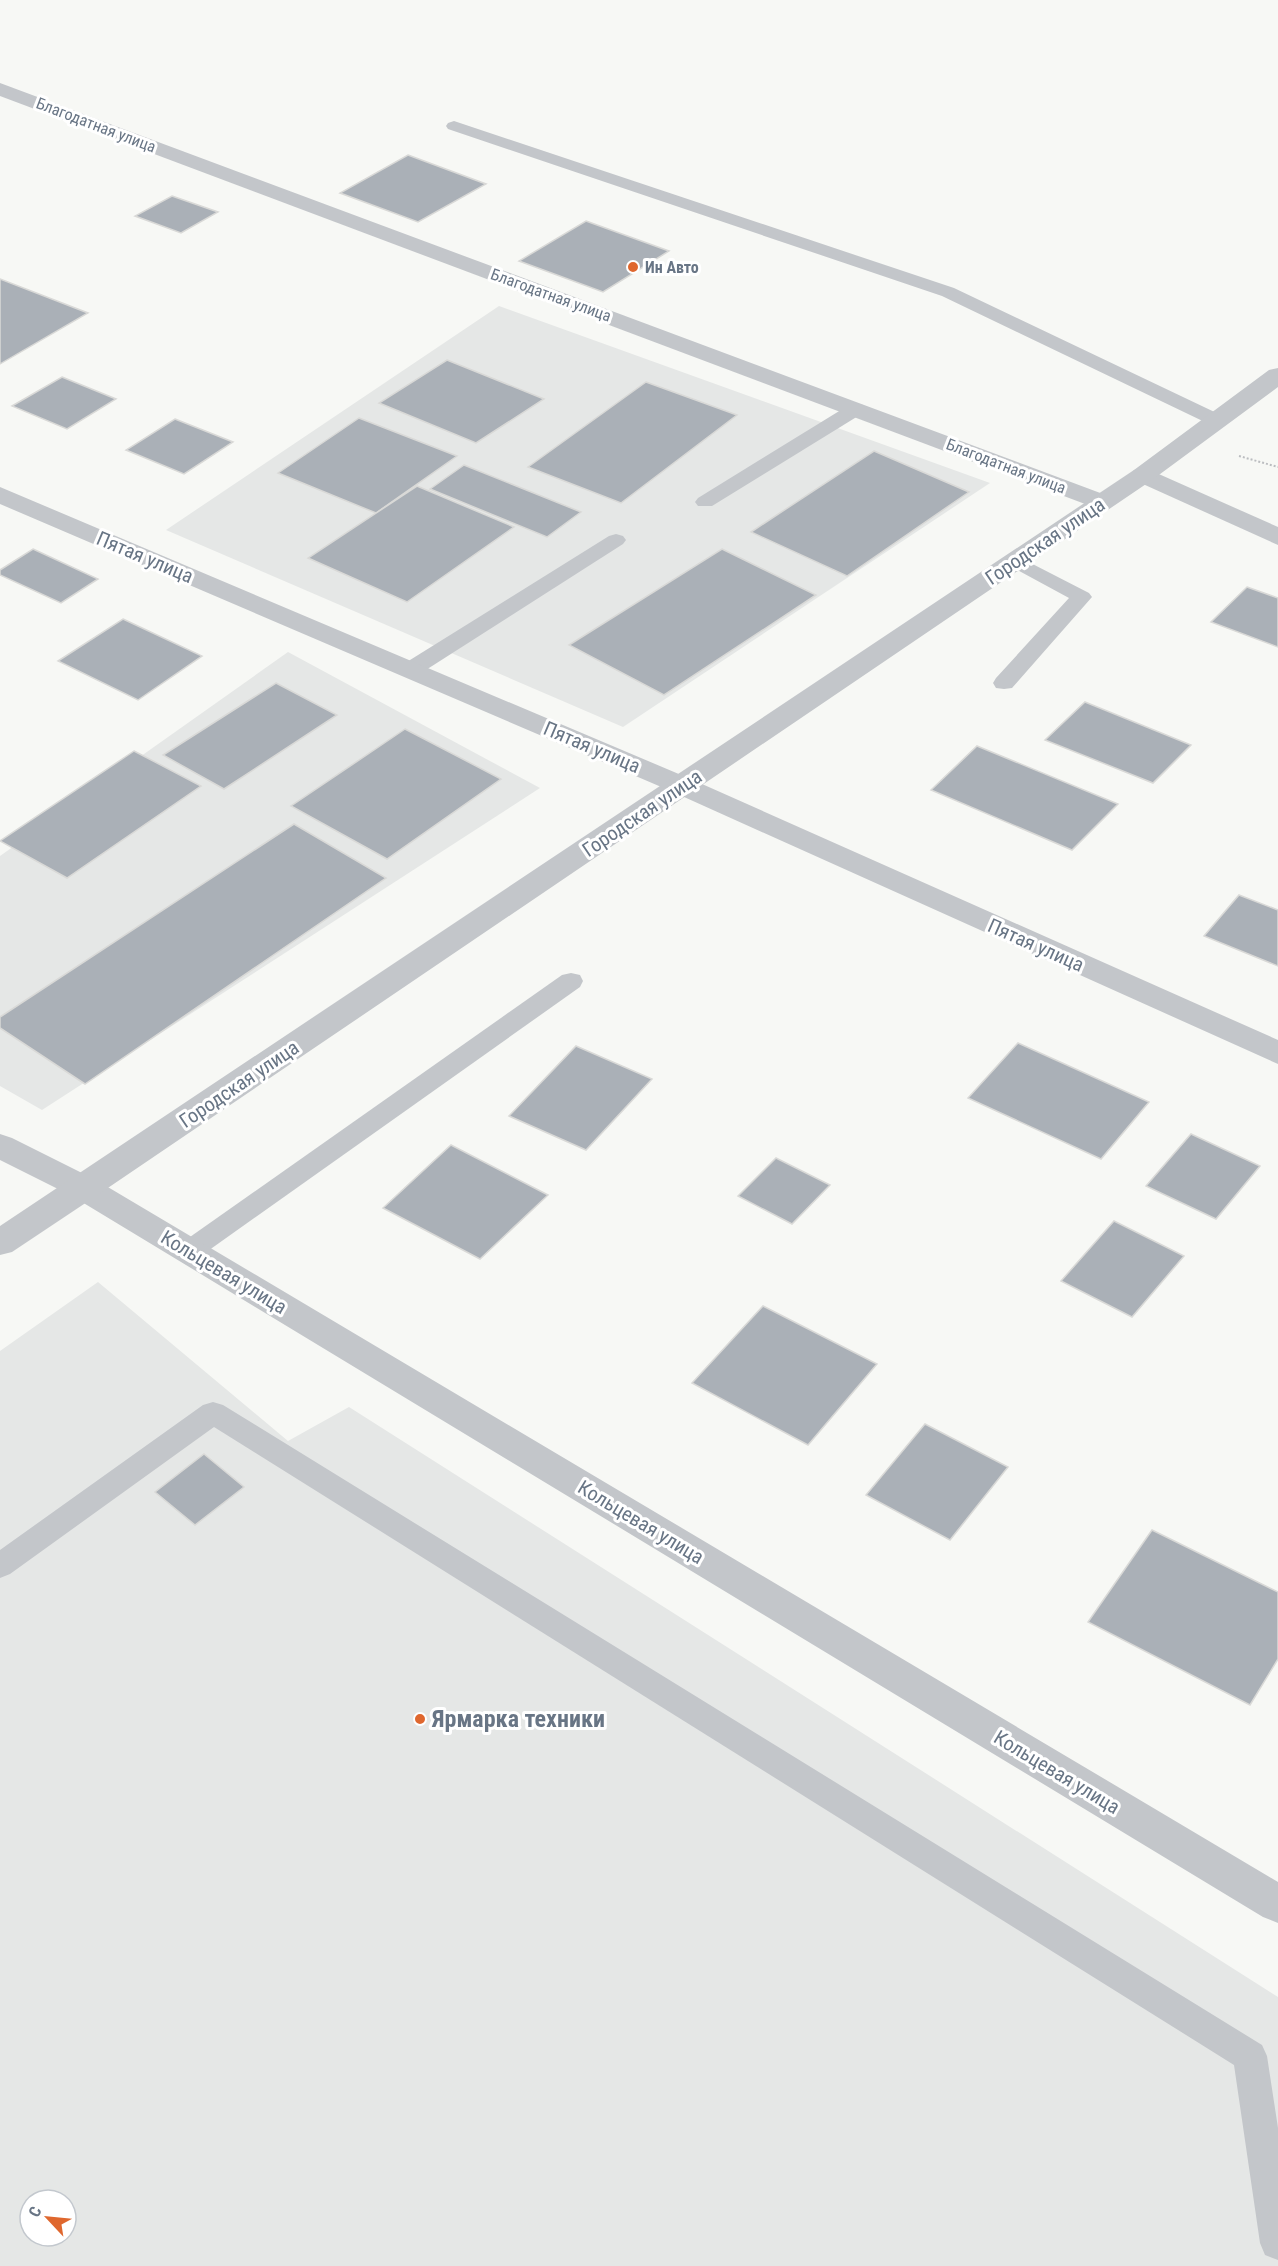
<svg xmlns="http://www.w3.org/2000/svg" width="1278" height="2266" viewBox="0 0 1278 2266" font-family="'Roboto Condensed',sans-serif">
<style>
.built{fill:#e5e7e6;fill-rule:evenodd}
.building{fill:#aab0b7;stroke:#d9d9d7;stroke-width:1.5}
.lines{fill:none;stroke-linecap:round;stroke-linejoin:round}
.path{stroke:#bbbdc0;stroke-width:2;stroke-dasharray:2 2;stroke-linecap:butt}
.service{fill:#c3c6ca;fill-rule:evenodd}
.minor{fill:#c3c6ca;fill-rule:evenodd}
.tertiary{fill:#c3c6ca;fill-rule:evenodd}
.poi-dot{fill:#df672e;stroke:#fff;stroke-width:2}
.labels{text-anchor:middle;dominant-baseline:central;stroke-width:6;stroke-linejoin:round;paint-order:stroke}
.far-street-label{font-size:16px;fill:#687585;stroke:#fff}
.far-poi-label{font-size:16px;font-weight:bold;fill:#687585;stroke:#fff;text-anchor:start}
.street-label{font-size:20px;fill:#687585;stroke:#fff}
.near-poi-label{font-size:24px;font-weight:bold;fill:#687585;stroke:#fff;text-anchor:start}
</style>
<rect width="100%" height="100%" fill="#f7f8f5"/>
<!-- built -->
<g class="built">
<polygon points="499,306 990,483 623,727 166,530"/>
<polygon points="288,652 540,788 42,1110 0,1086 0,856"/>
<path d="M98,1282l190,159 61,-34 929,590v269h-1278v-915zM30,2200h36v36h-36z"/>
</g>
<!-- building -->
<g class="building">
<polygon points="408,155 486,184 418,222 340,193"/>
<polygon points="172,196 218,212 181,233 135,216"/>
<polygon points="586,221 669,251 603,292 519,261"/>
<polygon points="0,279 88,313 0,364"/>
<polygon points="447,360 544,399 476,443 379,403"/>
<polygon points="62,377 116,399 67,429 12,406"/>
<polygon points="646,382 737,415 621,503 528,467"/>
<polygon points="359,418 457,456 376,513 278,473"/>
<polygon points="175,419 233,442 184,474 126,450"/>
<polygon points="874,451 969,492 847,576 751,532"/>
<polygon points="464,465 581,512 547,537 430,489"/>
<polygon points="417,486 514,527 407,602 308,558"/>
<polygon points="33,549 98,579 61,603 0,575 0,570"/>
<polygon points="722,549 816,595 664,695 569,645"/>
<polygon points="1247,587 1278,598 1278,647 1211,622"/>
<polygon points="123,619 202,656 138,700 58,661"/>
<polygon points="276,683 337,715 224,789 163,755"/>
<polygon points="1085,702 1191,745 1153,783 1045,740"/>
<polygon points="405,729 501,779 387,859 291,806"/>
<polygon points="977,746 1118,804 1072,850 931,790"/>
<polygon points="134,751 201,786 67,878 0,841"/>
<polygon points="294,824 386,878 85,1084 0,1028 0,1017"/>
<polygon points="1239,895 1278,910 1278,966 1204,936"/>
<polygon points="1018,1043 1149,1102 1101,1159 968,1098"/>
<polygon points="576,1046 652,1079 586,1150 509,1116"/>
<polygon points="1191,1134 1260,1166 1216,1219 1146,1186"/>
<polygon points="451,1145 548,1195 480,1259 383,1208"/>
<polygon points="776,1158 830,1185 792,1224 738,1196"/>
<polygon points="1114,1221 1184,1256 1132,1317 1061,1281"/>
<polygon points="763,1306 877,1364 808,1445 692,1383"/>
<polygon points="925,1424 1008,1467 950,1540 866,1495"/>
<polygon points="204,1454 244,1487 195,1525 155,1492"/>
<polygon points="1152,1530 1278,1592 1278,1659 1250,1705 1088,1622"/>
</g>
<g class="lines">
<!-- path -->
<polyline class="path" points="1239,456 1278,467"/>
<!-- service -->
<g class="service">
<polygon points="454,121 954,288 1225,417 1228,421 1225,425 1211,425 942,296 448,129 446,126 448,123"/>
<polygon points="856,403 863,405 865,409 863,413 712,506 698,506 695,502 698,498 849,405"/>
<polygon points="616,534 623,536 626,540 623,544 418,675 410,676 402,675 399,670 402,665 609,536"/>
<polygon points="1015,555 1089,593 1092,597 1012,688 1004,689 996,688 993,683 996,678 1069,598 1008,565 1005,561 1008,557"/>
<polygon points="571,973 580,975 583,981 580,987 198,1258 189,1261 180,1258 176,1251 180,1244 562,975"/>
<polygon points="213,1402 223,1405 1262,2045 1267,2056 1278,2128 1278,2260 1265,2255 1260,2243 1234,2065 214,1427 10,1574 0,1578 0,1550 203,1405"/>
</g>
<!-- minor -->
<g class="minor">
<polygon points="0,83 1111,497 1115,502 1111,507 1102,510 1093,507 0,96"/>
<polygon points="1143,467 1278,527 1278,545 1134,480 1130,475 1134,470"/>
<polygon points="0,487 693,780 1278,1040 1278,1064 673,792 0,504"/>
<polygon points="0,1134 12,1138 96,1180 1278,1882 1278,1923 1263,1917 72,1196 0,1160"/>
</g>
<!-- tertiary -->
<polygon class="tertiary" points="1278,368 1278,387 1152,480 96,1196 12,1252 0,1255 0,1226 1134,470 1269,370"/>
</g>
<!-- markers -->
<g class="poi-dot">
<circle cx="633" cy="267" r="6"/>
<circle cx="420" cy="1719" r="6"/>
</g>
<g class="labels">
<!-- far-street labels -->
<g class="far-street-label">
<text transform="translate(96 125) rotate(21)">Благодатная улица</text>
<text transform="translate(551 295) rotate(20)">Благодатная улица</text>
<text transform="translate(1006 466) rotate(21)">Благодатная улица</text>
</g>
<!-- far-poi labels -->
<g class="far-poi-label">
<text x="645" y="267">Ин Авто</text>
</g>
<!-- street labels -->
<g class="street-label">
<text transform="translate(1045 541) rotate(-34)">Городская улица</text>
<text transform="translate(145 557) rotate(23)">Пятая улица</text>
<text transform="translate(592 747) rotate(23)">Пятая улица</text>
<text transform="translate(642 813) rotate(-34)">Городская улица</text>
<text transform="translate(1036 945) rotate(24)">Пятая улица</text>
<text transform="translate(239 1084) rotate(-34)">Городская улица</text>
<text transform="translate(224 1272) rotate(31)">Кольцевая улица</text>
<text transform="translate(641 1522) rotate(31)">Кольцевая улица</text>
<text transform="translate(1057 1772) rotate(31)">Кольцевая улица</text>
</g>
<!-- near-poi labels -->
<g class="near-poi-label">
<text x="432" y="1719">Ярмарка техники</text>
</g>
</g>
<!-- north arrow -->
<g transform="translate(48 2218) rotate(296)"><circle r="28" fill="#ffffff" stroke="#c3c8ce" stroke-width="1.5"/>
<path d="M0-4.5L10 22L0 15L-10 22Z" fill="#df672e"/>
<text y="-9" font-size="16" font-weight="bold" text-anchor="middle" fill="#687585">С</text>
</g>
</svg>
